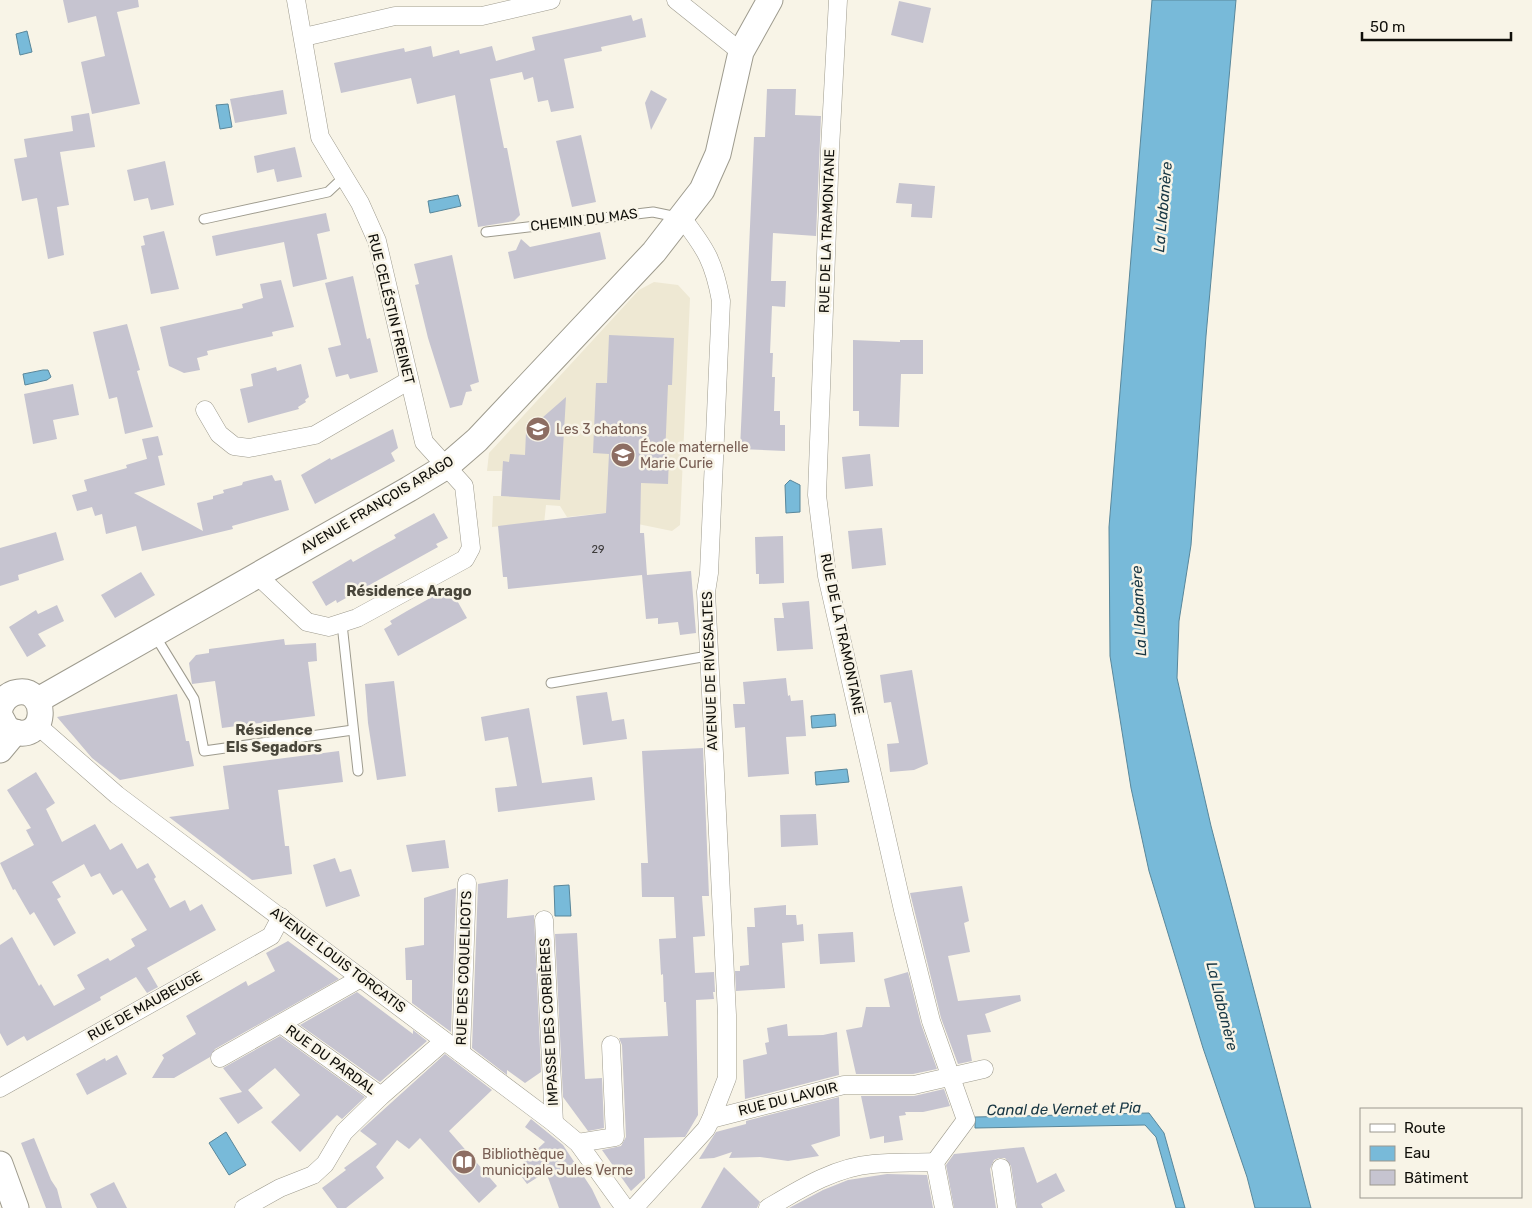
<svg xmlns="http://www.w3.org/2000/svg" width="1532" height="1208" viewBox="0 0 1532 1208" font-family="Rubik,sans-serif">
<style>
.built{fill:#eee8d3}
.water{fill:#78bad9;stroke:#59879b}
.building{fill:#c6c4d0}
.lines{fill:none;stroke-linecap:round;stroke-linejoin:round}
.lane-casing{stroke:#9e9b8e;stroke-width:11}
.street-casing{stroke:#9e9b8e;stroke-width:19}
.secondary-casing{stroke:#9e9b8e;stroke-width:27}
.lane{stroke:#fff;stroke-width:9}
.street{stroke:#fff;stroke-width:18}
.secondary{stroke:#fff;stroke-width:25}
.labels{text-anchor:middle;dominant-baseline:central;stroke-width:5;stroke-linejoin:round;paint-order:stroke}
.number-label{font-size:11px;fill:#3e3c3c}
.street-label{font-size:14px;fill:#100f0a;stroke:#f8f4e7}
.education-label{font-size:14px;fill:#785e54;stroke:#f8f4e7;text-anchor:start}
.water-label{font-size:15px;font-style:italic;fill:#173643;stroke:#f8f4e7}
.neighbourhood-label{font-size:15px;font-weight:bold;fill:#49463b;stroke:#f8f4e7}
</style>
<rect width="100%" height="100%" fill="#f8f4e7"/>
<!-- built -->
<polygon class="built" points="654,282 678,285 690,298 680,525 672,531 633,523 605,513 567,517 560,506 546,505 544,524 532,523 492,527 493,496 501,496 502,471 487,471 489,453 639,290"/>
<!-- water -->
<g class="water">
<polygon points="1152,0 1236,0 1206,336 1191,545 1179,621 1177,678 1211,826 1311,1208 1255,1208 1247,1177 1203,1048 1149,871 1131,788 1110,656 1109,527"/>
<polygon points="27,31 32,52 20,55 16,34"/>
<polygon points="228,104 232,127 220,129 216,105"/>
<polygon points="458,195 461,206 430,213 428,201"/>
<polygon points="43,370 48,370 51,377 47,380 25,385 23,374"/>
<polygon points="790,480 800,485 800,512 786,513 785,485"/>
<polygon points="835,714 836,726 812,728 811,716"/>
<polygon points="847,769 849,782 816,785 815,772"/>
<polygon points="569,885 571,916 555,916 554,886"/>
<polygon points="1149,1113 1164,1133 1185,1208 1176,1208 1156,1137 1145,1125 975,1128 975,1117"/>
<polygon points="226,1132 246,1165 229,1175 209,1143"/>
</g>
<!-- building -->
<g class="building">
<polygon points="63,0 138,0 139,7 117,12 140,104 92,114 81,62 105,56 96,16 68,23"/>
<polygon points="899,1 931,8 923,43 891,35"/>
<polygon points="631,15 633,21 642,18 646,37 601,47 602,51 564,59 574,108 551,112 548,100 538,102 533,77 524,80 522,72 490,79 504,148 507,148 520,215 514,221 478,227 455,95 417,104 411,78 341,93 334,63 404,48 405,52 431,46 433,57 459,50 460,54 492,46 496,61 535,50 532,37"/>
<polygon points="767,89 796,89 795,115 821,116 816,236 773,233 771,281 786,281 785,307 772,306 770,353 773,353 772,377 775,377 774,411 780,411 780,425 785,425 785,451 740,449 754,137 765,137"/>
<polygon points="283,90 287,114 235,123 230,99"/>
<polygon points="651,90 667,99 651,130 645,103"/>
<polygon points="89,113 95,147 60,152 69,205 57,207 64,255 48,259 37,198 22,201 14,159 27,157 24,139 73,131 71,116"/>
<polygon points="581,135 596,202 572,207 556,141"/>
<polygon points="295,147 302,177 277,182 274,169 257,173 254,156"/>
<polygon points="165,161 174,205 151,210 148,198 134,201 127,170"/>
<polygon points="899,183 935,186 932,218 911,217 912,204 896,203"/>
<polygon points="326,213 330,231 317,234 327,279 293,287 284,242 216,256 212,236"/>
<polygon points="164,231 179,289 151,294 141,246 145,245 143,236"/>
<polygon points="600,232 606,259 514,279 508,252 516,250 521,239 530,247"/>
<polygon points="452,255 479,382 470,385 472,391 466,392 462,405 450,408 428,338 415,285 419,284 414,264"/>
<polygon points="353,276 367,339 370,338 378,372 350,379 348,374 336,377 328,348 341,345 325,283"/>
<polygon points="281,280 294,327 272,332 273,336 207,351 208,355 197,358 200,370 184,373 169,366 160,327 243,308 242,304 263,298 260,284"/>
<polygon points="127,324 140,370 137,371 153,427 125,434 117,397 109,399 93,332"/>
<polygon points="609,335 674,338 672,385 668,385 665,456 669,456 668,484 641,483 640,533 644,533 647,575 691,571 696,633 680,635 678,622 658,624 658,618 646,619 642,575 508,589 507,577 503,577 498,526 606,513 609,454 593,453 596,383 607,383"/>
<polygon points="853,340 900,342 900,340 923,340 923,374 901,374 899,427 859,426 859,411 853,411"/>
<polygon points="301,364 309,397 305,400 306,402 298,407 299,409 248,423 240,389 253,386 251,374 276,367 277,371"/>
<polygon points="73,384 79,415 53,420 57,439 33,444 24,394"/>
<polygon points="566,397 560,500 501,496 503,461 509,462 510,454 525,455 526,432"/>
<polygon points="393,429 398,448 391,453 395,461 315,504 301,475 330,458 331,460"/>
<polygon points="158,436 163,455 158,456 165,485 134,493 203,531 197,503 213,499 213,496 224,493 223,490 242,485 243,482 272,475 275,481 281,480 289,510 232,526 233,529 142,551 136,526 106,534 102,514 95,516 92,507 77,511 72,495 87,491 84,480 127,468 126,465 150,458 147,459 142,439"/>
<polygon points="870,454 873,486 845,489 842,457"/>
<polygon points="434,513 448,538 436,544 438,547 337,603 336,600 326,606 312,582 351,559 353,562 374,550 396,538 394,535"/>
<polygon points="882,528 886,565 852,569 848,531"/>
<polygon points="56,532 64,560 18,575 19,580 0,586 0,548"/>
<polygon points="783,536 784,583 759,584 759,574 756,574 755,537"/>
<polygon points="141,572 155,595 115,618 101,595"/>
<polygon points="451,590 467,618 398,656 384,629 392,624 390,621 407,611 441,592 443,595"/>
<polygon points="809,601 813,649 777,651 774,618 784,618 782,603"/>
<polygon points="57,605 64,621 38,634 46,646 27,657 9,627 36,610 38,614"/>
<polygon points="284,639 285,645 316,643 317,661 308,662 315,716 222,728 215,681 192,684 189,663 196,655 209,653 209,649"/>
<polygon points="912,670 928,764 914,770 890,772 887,744 899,743 891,702 884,703 880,675"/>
<polygon points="786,678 788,696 790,695 791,701 803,700 806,736 786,737 789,774 748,777 745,727 735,728 733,704 745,704 743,682"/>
<polygon points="394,681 406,776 377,780 368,723 365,684"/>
<polygon points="607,692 612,721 624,719 627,739 583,745 576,696"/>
<polygon points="177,694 186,741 189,741 194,766 120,780 92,758 57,717"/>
<polygon points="529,708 542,783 592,777 595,800 498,812 495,788 517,786 508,737 485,741 481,717"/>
<polygon points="703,748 709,896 702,896 705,936 693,937 695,973 714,972 715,992 713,992 714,999 696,1000 698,1115 685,1137 644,1138 645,1178 631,1191 602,1150 621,1146 626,1137 622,1045 619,1038 668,1036 666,1002 664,1002 663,974 661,975 659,939 676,938 674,897 642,897 641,863 648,863 642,751"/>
<polygon points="339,751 343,782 278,790 285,846 289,846 292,874 252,880 169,817 229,809 223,766"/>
<polygon points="36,772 55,803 46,809 62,842 95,824 110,850 122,843 137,869 148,863 156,877 154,879 170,908 185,900 190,911 202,904 216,930 147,968 158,987 147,993 136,977 100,997 101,1000 27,1041 24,1036 7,1046 0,1033 0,945 12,937 39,986 41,984 54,1006 85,989 77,975 108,958 110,961 135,946 131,939 147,930 122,890 113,895 100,873 91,877 84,864 52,882 61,897 57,899 76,933 54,946 34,912 30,915 15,889 13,890 0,863 34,845 26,830 31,828 7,790"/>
<polygon points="816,814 818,845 781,847 780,815"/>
<polygon points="445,840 449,868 412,872 406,845"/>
<polygon points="335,858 340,872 351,869 360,896 326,907 313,865"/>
<polygon points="508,879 507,918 534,915 541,1072 525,1083 507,1070 507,1075 472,1048 478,884"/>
<polygon points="962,886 969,921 964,923 970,952 948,956 958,1001 1020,995 1021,1001 985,1014 991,1032 967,1035 972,1061 958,1064 941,1018 910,893"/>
<polygon points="456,888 451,1032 412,1003 412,980 406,980 405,948 424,945 424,898"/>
<polygon points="786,905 786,915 796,915 797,925 803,924 804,941 782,943 785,988 736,991 735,971 740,971 740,966 749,965 747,927 755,927 754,908"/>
<polygon points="853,932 855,962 820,964 818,934"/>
<polygon points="577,933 585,1079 602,1078 604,1128 588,1131 563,1097 555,934"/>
<polygon points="288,941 339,979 215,1049 210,1057 174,1078 152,1078 164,1058 162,1055 196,1034 186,1016 246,981 248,986 275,971 266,953"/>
<polygon points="908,972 921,1024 937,1069 913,1074 856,1074 846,1030 862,1027 866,1007 890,1007 884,979"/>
<polygon points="357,992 413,1034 413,1030 427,1041 380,1082 300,1025"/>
<polygon points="787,1024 788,1036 823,1035 837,1032 839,1075 745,1099 743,1060 767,1054 765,1043 769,1042 767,1028"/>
<polygon points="280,1036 365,1097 342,1119 337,1115 300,1152 271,1122 300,1095 275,1068 248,1090 263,1108 238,1124 219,1098 242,1092 223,1068"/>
<polygon points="445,1054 492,1090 449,1131 497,1186 479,1203 420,1138 409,1149 397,1140 376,1167 384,1178 346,1208 337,1208 322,1188 346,1170 344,1168 377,1144 360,1131"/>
<polygon points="117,1055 127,1074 87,1095 76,1074 105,1058 106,1061"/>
<polygon points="944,1089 950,1106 923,1112 905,1112 906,1115 899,1116 903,1140 884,1143 884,1136 870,1139 861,1096 914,1096"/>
<polygon points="839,1097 840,1136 811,1145 819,1156 788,1161 760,1157 729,1158 732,1152 714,1158 699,1159 716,1132 746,1124 746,1121"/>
<polygon points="531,1119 563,1145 592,1189 601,1208 559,1208 546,1172 527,1184 516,1169 545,1142 525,1127"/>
<polygon points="34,1138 51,1180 57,1189 62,1208 46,1208 21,1143"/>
<polygon points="1024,1147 1037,1183 1056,1173 1065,1191 1041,1204 1043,1208 1017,1208 1011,1166 1005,1158 999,1158 994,1160 990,1169 996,1208 954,1208 946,1165 954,1154"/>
<polygon points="724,1167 760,1202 757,1208 701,1208"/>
<polygon points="887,1174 927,1175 933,1208 789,1208 823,1190 848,1180"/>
<polygon points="114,1182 127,1208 97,1208 90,1194"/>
</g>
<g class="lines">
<defs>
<g id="lane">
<polyline points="204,219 328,192 344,177"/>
<polyline points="486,232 653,212 677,217"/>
<polyline points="342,624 358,771"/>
<polyline points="154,634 194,699 204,751 353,730"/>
<polyline points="551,683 708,656"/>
</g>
<g id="street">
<polyline points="676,0 741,52"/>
<polyline points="838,0 830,149 817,495 827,576 903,910 931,1021 966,1120 935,1162 944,1208"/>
<polyline points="304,37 395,16 482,16 551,0"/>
<polyline points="205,410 219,434 234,446 249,448 315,435 408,381"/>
<polyline points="258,576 307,622 329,627 357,618 465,559 471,548 464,486 424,442 377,241 360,203 320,137 296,0"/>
<polyline points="37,725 117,795 554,1123 578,1143 625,1208"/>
<polyline points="544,920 554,1123"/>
<polyline points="281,1024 381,1096"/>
<polyline points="461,1053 467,883"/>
<polyline points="220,1058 361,978"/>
<polyline points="0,1088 271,936 281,917"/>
<polyline points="711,1119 844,1085 914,1085 984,1069"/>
<polyline points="578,1143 615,1137 611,1045"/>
<polyline points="1001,1168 1007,1208"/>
<polyline points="244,1208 280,1188 313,1175 325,1164 344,1132 381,1096 444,1041"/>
<path d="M634,1208l72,-79 5,-10 16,-41v-63l-21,-423 3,-19 12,-272c-7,-39 -15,-52 -39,-83"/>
<path d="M768,1208c32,-19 67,-41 105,-44 21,-2 41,-1 62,-2"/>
</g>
<g id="secondary">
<polyline points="38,700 409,489 447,466 477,440 654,252 702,190 718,154 741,52 770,0"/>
<path d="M0,709c2,-8 6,-13 14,-16 36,-11 36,57 -7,36l-7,-13"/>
<polyline points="0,750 15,732"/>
<polyline points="0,1164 16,1208"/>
</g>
</defs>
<!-- lane casing -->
<use href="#lane" class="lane-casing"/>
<!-- street casing -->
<use href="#street" class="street-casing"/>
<!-- secondary casing -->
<use href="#secondary" class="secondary-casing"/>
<!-- lane -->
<use href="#lane" class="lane"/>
<!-- street -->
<use href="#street" class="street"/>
<!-- secondary -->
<use href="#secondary" class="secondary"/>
</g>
<!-- icons -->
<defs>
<symbol id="school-disc" viewBox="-11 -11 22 22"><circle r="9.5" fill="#8d6e63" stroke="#f8f4e7"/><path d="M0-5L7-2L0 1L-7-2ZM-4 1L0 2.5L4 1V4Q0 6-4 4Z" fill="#fff"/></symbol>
<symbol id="library-disc" viewBox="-11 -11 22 22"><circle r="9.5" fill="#8d6e63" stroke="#f8f4e7"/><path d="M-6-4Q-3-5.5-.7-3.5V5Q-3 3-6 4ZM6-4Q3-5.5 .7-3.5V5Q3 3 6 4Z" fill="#fff"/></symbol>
</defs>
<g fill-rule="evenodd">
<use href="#school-disc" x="524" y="415" width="28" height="28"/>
<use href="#school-disc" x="609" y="441" width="28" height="28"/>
<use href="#library-disc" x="450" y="1148" width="28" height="28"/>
</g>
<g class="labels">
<!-- number labels -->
<g class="number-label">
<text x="598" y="549">29</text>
</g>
<!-- street labels -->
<g class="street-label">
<text transform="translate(584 220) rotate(-7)">CHEMIN DU MAS</text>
<text transform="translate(827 231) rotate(-88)">RUE DE LA TRAMONTANE</text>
<text transform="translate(391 309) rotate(76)">RUE CELÉSTIN FREINET</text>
<text transform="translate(377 505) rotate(-31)">AVENUE FRANÇOIS ARAGO</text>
<text transform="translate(842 634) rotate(78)">RUE DE LA TRAMONTANE</text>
<text transform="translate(710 671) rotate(-92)">AVENUE DE RIVESALTES</text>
<text transform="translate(338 960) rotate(37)">AVENUE LOUIS TORCATIS</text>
<text transform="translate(464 968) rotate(-88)">RUE DES COQUELICOTS</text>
<text transform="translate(145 1006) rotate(-29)">RUE DE MAUBEUGE</text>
<text transform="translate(549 1022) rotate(-93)">IMPASSE DES CORBIÈRES</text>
<text transform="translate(331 1060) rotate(36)">RUE DU PARDAL</text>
<text transform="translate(788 1099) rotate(-14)">RUE DU LAVOIR</text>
</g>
<!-- education labels -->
<g class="education-label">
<text x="556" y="429">Les 3 chatons</text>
<text x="640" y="447">École maternelle<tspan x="640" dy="16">Marie Curie</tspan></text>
<text x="482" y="1154">Bibliothèque<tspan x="482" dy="16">municipale Jules Verne</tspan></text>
</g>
<!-- water labels -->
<g class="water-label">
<text transform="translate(1163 207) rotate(-85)">La Llabanère</text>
<text transform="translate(1139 611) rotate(-93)">La Llabanère</text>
<text transform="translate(1222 1006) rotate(76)">La Llabanère</text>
<text transform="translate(1064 1109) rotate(-1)">Canal de Vernet et Pia</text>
</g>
<!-- neighbourhood labels -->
<g class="neighbourhood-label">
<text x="409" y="591">Résidence Arago</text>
<text x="274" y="730">Résidence<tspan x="274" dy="17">Els Segadors</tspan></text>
</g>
</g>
<!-- legend -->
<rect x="1360" y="1108" width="162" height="90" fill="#f8f4e7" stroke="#9b988f"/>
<rect x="1370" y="1124" width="25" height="8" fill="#ffffff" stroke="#9b988f"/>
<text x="1404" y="1133" font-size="15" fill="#100f0a">Route</text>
<rect x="1370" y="1146" width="25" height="15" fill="#78bad9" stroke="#9b988f"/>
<text x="1404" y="1158" font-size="15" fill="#100f0a">Eau</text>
<rect x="1370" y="1170" width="25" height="15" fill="#c6c4d0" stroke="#9b988f"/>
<text x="1404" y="1183" font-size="15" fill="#100f0a">Bâtiment</text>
<!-- scale -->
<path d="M1362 32v8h149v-8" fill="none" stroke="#100f0a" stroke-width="2.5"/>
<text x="1370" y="32" font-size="15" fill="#100f0a" stroke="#f8f4e7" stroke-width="4" paint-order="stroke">50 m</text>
</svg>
